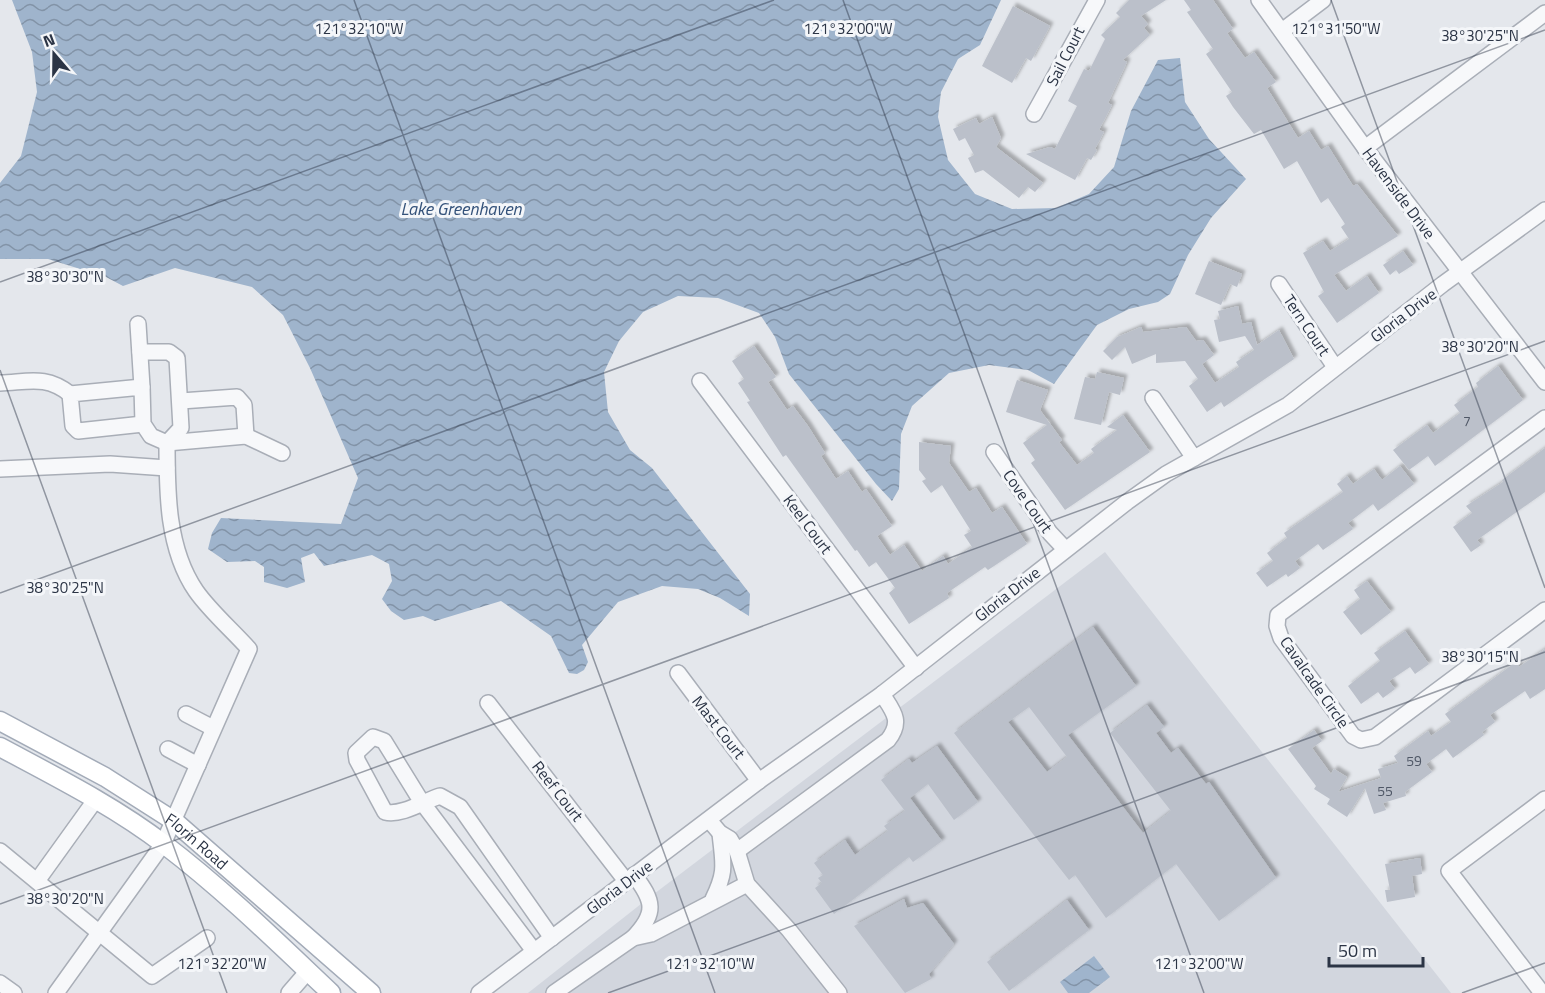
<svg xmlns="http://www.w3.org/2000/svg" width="1545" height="993" viewBox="0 0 1545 993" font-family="'Titillium Web',sans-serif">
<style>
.built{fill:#d2d6de}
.water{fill:url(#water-waves)}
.building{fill:#bbc0ca;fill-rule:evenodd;filter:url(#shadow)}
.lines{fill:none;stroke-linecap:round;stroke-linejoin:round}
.minor-casing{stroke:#a9aeb7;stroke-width:18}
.major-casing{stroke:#a3abb8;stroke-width:21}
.minor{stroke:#f7f8fa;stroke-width:15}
.major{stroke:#fff;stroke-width:18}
.ticks{fill:none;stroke:#2b3445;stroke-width:1.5;stroke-opacity:0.45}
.labels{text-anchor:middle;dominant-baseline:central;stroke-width:6;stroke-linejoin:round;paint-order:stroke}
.number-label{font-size:14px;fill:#4f5766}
.street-label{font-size:16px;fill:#2b3445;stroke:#f4f6f9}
.water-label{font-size:18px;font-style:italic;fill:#34527a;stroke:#f4f6f9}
.ticks-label{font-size:15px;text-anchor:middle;fill:#2b3445;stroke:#f4f6f9;stroke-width:6;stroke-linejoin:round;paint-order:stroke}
</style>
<defs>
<pattern id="water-waves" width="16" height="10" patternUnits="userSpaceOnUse" patternTransform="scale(1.5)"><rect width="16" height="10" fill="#9fb4cc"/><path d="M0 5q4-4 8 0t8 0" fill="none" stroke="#8293a7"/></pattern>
<filter id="shadow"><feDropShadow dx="3.5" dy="-3.5" stdDeviation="1.5" flood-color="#0004"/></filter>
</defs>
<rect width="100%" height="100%" fill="#e4e7ec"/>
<!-- built -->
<polygon class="built" points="1105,552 1451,993 528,993 646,900"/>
<!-- water -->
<g class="water">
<polygon points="12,0 1001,0 980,45 958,59 941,92 938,117 948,160 975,194 1012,209 1056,208 1089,194 1114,167 1131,111 1158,60 1180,58 1185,102 1209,139 1246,179 1211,218 1188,255 1170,294 1158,302 1129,309 1097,325 1054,384 1028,370 989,365 949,373 912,406 901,434 899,489 892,501 876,484 789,374 775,337 759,313 718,298 678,296 643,312 619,341 604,372 608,412 630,450 652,468 750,594 749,616 720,598 698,589 662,586 618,602 582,645 588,662 584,670 577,674 569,673 551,636 501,601 435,621 423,616 404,620 391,611 382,599 392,581 389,564 372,555 324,566 314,553 301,558 305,582 287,588 264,582 264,567 255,561 227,562 208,549 212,533 221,518 341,524 358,478 310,368 283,315 252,287 175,268 123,286 106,277 48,259 0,259 0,183 21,156 37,92 32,52"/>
<polygon points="1094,956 1110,977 1089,993 1068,993 1060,982"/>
</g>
<!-- building -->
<g class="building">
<polygon points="1129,0 1166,0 1141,16 1148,24 1144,28 1150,35 1123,60 1127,62 1108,103 1112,105 1099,130 1104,132 1095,149 1097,150 1091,160 1087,158 1075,180 1026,154 1050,147 1055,149 1077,106 1068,101 1084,69 1089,71 1105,39 1101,35 1120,17 1116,13"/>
<polygon points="1184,0 1213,0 1233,29 1227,33 1245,58 1254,52 1276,82 1267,88 1298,138 1309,131 1321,150 1328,146 1353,186 1357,184 1398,236 1334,275 1346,291 1367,276 1379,293 1337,323 1318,296 1324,292 1303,253 1323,241 1330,251 1349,239 1341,227 1345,224 1328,198 1321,203 1297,161 1284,169 1261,130 1254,134 1233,107 1226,96 1232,92 1206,54 1213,49 1187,12 1191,10"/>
<polygon points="1013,6 1050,26 1031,61 1026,58 1012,83 982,66"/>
<polygon points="992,117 1001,138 996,147 1043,183 1035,192 1028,187 1019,198 983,170 975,173 968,158 974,155 965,138 959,141 953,129 976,118 979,124"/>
<polygon points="1403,251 1413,265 1399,274 1396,270 1390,275 1383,265"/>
<polygon points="1209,261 1242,274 1237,287 1230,284 1221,305 1195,294"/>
<polygon points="1238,306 1242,324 1251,322 1257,345 1279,330 1294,359 1224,407 1221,402 1207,412 1189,386 1198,379 1185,361 1156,363 1156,354 1132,364 1125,347 1112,360 1103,351 1117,337 1141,327 1143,332 1186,327 1196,341 1203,340 1214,355 1202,364 1215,383 1239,367 1236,362 1254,350 1245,336 1219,342 1214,320 1220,319 1218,311"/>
<polygon points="754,346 776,377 768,382 787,410 793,406 808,426 825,453 821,456 836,479 848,471 862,492 866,489 892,526 877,536 890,555 904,545 922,571 943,556 948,564 972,547 964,535 971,531 942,485 931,493 922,481 926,479 919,470 919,442 951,446 949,463 969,492 976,488 992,513 1002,507 1027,544 988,570 985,567 947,593 949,598 909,624 889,593 895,588 876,562 869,567 857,550 855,551 786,455 783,457 747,402 750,401 738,383 744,379 732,361"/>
<polygon points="1498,366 1523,400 1435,466 1428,456 1409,470 1393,450 1427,425 1433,433 1460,413 1454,405 1478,387 1476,383"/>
<polygon points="1097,372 1124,378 1120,395 1109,392 1101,425 1074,419 1085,377 1095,379"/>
<polygon points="1017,380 1048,390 1040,410 1062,440 1059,442 1077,465 1094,453 1091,449 1117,430 1107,427 1123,415 1150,452 1065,510 1031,463 1035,460 1023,443 1047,425 1006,412"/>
<polygon points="1545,448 1545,492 1477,540 1481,545 1471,552 1453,527 1472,513 1466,506 1503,482 1502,480"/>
<polygon points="1400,466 1414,484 1378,511 1373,504 1348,523 1353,529 1323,550 1318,544 1295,561 1300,568 1288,577 1286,574 1267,587 1256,573 1273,561 1267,553 1287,538 1284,533 1343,492 1337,484 1347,476 1353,484 1374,469 1382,480"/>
<polygon points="1367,581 1391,612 1361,635 1343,612 1360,599 1354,590"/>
<path d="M1093,627l43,59 -68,49 75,98 28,-22 -61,-78 37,-28 17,22 -8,6 15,20 7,-5 28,36 3,-2 67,96 -57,43 -43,-57 -70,54 -31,-43 -6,5 -115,-147zM1029,707l38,50 -20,15 -39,-50z"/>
<polygon points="1405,631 1429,664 1415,674 1410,667 1389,681 1395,689 1383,698 1378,692 1361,704 1348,686 1380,661 1374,653"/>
<polygon points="1545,649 1545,689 1530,699 1525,691 1490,715 1495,722 1482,732 1484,735 1453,758 1446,749 1426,764 1432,772 1405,792 1406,796 1383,803 1386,810 1374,814 1365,788 1347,817 1327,804 1330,799 1314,789 1316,786 1288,749 1314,730 1322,741 1312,748 1331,774 1334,769 1347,777 1338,792 1381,778 1378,769 1398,763 1394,756 1428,731 1431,736 1451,722 1445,714 1516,662 1519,667"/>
<polygon points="937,746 978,802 954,820 928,784 910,798 942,841 913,862 909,857 834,914 815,888 822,883 818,878 823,875 814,863 845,840 855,855 888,831 884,826 905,811 881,780 909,759 912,763"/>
<polygon points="1420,858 1422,874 1412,876 1415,897 1387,902 1385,890 1390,890 1385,864"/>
<polygon points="904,899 907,908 923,903 954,944 929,974 931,979 905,993 854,926"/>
<polygon points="1067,900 1089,930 1009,991 987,962"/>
</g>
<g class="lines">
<defs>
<g id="minor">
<polyline points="1259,0 1365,148 1545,382"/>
<polyline points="1282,31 1323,0"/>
<polyline points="1034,114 1097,0"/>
<polyline points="1365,148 1545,13"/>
<polyline points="1279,284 1335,367"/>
<polyline points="138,324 142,387"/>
<polyline points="140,352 169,352 177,358 181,428 167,443"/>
<polyline points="700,381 916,668"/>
<path d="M0,383c29,-1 46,-8 70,11"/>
<polyline points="1153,398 1194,458"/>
<polyline points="181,401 237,397 244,405 246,436"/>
<polyline points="1545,418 1278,615 1277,626 1281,638 1353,736 1361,740 1375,737 1545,610"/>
<polyline points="143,424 142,387 70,394 73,426 78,431 143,424 151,436 167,443 246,436 282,453"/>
<polyline points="994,452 1050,533 1065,549"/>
<polyline points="0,469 110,464 167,468"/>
<polyline points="678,673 759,781"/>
<polyline points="488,703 626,881"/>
<polyline points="186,714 213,728"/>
<polyline points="168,749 198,765"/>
<polyline points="709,820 720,833 730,839 737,851 747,884 789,930 839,993"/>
<polyline points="0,851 152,976 207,938"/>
<path d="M737,851l151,-111c15,-19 5,-29 -6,-46"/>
<polyline points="37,881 96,799"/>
<path d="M713,899c14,-29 10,-35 7,-66"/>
<path d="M633,938c24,-25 21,-37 1,-63"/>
<path d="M534,951l-113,-150 -37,-60 -11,-4 -17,16 1,7 28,52c17,4 39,-11 55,-16l20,11 92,131"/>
<polyline points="0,983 14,993"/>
<path d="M56,993l107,-149 86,-195c-17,-19 -39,-38 -53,-58 -29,-42 -29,-99 -29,-148"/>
<polyline points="289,993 308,971"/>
<polyline points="479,993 759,781 882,694 1127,502 1166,474 1288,405 1443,284 1545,210"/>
<polyline points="554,993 633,938 651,934 747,884"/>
<polyline points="1542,993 1449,871 1545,799"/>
</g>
<g id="major">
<path id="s1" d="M0,721l105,56 69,44 197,172"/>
<path d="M0,747c56,30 114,59 165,98 59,45 112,97 166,148"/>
</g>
</defs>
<!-- minor casing -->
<use href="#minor" class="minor-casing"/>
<!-- major casing -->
<use href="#major" class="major-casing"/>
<!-- minor -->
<use href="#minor" class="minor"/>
<!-- major -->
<use href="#major" class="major"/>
</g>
<!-- ticks -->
<path class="ticks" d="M354,0l361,993M843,0l361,993M1331,0l214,588M0,282l774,-282M0,370l227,623M0,593l1545,-563M0,904l1545,-563M608,993l937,-341M1462,993l83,-30"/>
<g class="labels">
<!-- number labels -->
<g class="number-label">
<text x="1467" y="420">7</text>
<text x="1414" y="760">59</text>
<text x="1385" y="790">55</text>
</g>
<!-- street labels -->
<g class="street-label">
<text transform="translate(1065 56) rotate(-63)">Sail Court</text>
<text transform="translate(1399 193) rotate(53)">Havenside Drive</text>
<text transform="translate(1403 315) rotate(-37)">Gloria Drive</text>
<text transform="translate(1307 325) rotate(56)">Tern Court</text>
<text transform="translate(1028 501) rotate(55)">Cove Court</text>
<text transform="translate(808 524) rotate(53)">Keel Court</text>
<text transform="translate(1007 594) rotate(-38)">Gloria Drive</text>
<text transform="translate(1315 682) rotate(55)">Cavalcade Circle</text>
<text transform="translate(719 727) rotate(52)">Mast Court</text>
<text transform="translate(558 791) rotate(52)">Reef Court</text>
<text stroke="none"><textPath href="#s1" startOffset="231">Florin Road</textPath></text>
<text transform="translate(619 887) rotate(-37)">Gloria Drive</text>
</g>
<!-- water labels -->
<g class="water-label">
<text x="461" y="208">Lake Greenhaven</text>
</g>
</g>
<g class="ticks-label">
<text x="359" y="34">121°32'10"W</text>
<text x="848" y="34">121°32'00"W</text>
<text x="1336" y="34">121°31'50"W</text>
<text x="1480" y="41">38°30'25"N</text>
<text x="65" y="282">38°30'30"N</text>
<text x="1480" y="352">38°30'20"N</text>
<text x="65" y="593">38°30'25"N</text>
<text x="1480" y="662">38°30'15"N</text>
<text x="65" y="904">38°30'20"N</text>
<text x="222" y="969">121°32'20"W</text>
<text x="710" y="969">121°32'10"W</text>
<text x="1199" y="969">121°32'00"W</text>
</g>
<!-- north arrow -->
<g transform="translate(54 54) rotate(340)" stroke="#f4f6f9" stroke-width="4.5" paint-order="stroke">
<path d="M0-4.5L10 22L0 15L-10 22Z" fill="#2b3445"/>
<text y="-9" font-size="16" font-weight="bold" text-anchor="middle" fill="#2b3445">N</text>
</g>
<!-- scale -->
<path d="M1329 957v9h94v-9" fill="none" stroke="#2b3445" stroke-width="3"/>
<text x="1338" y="957" font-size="18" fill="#2b3445" stroke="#f4f6f9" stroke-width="4.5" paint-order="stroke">50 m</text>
</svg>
